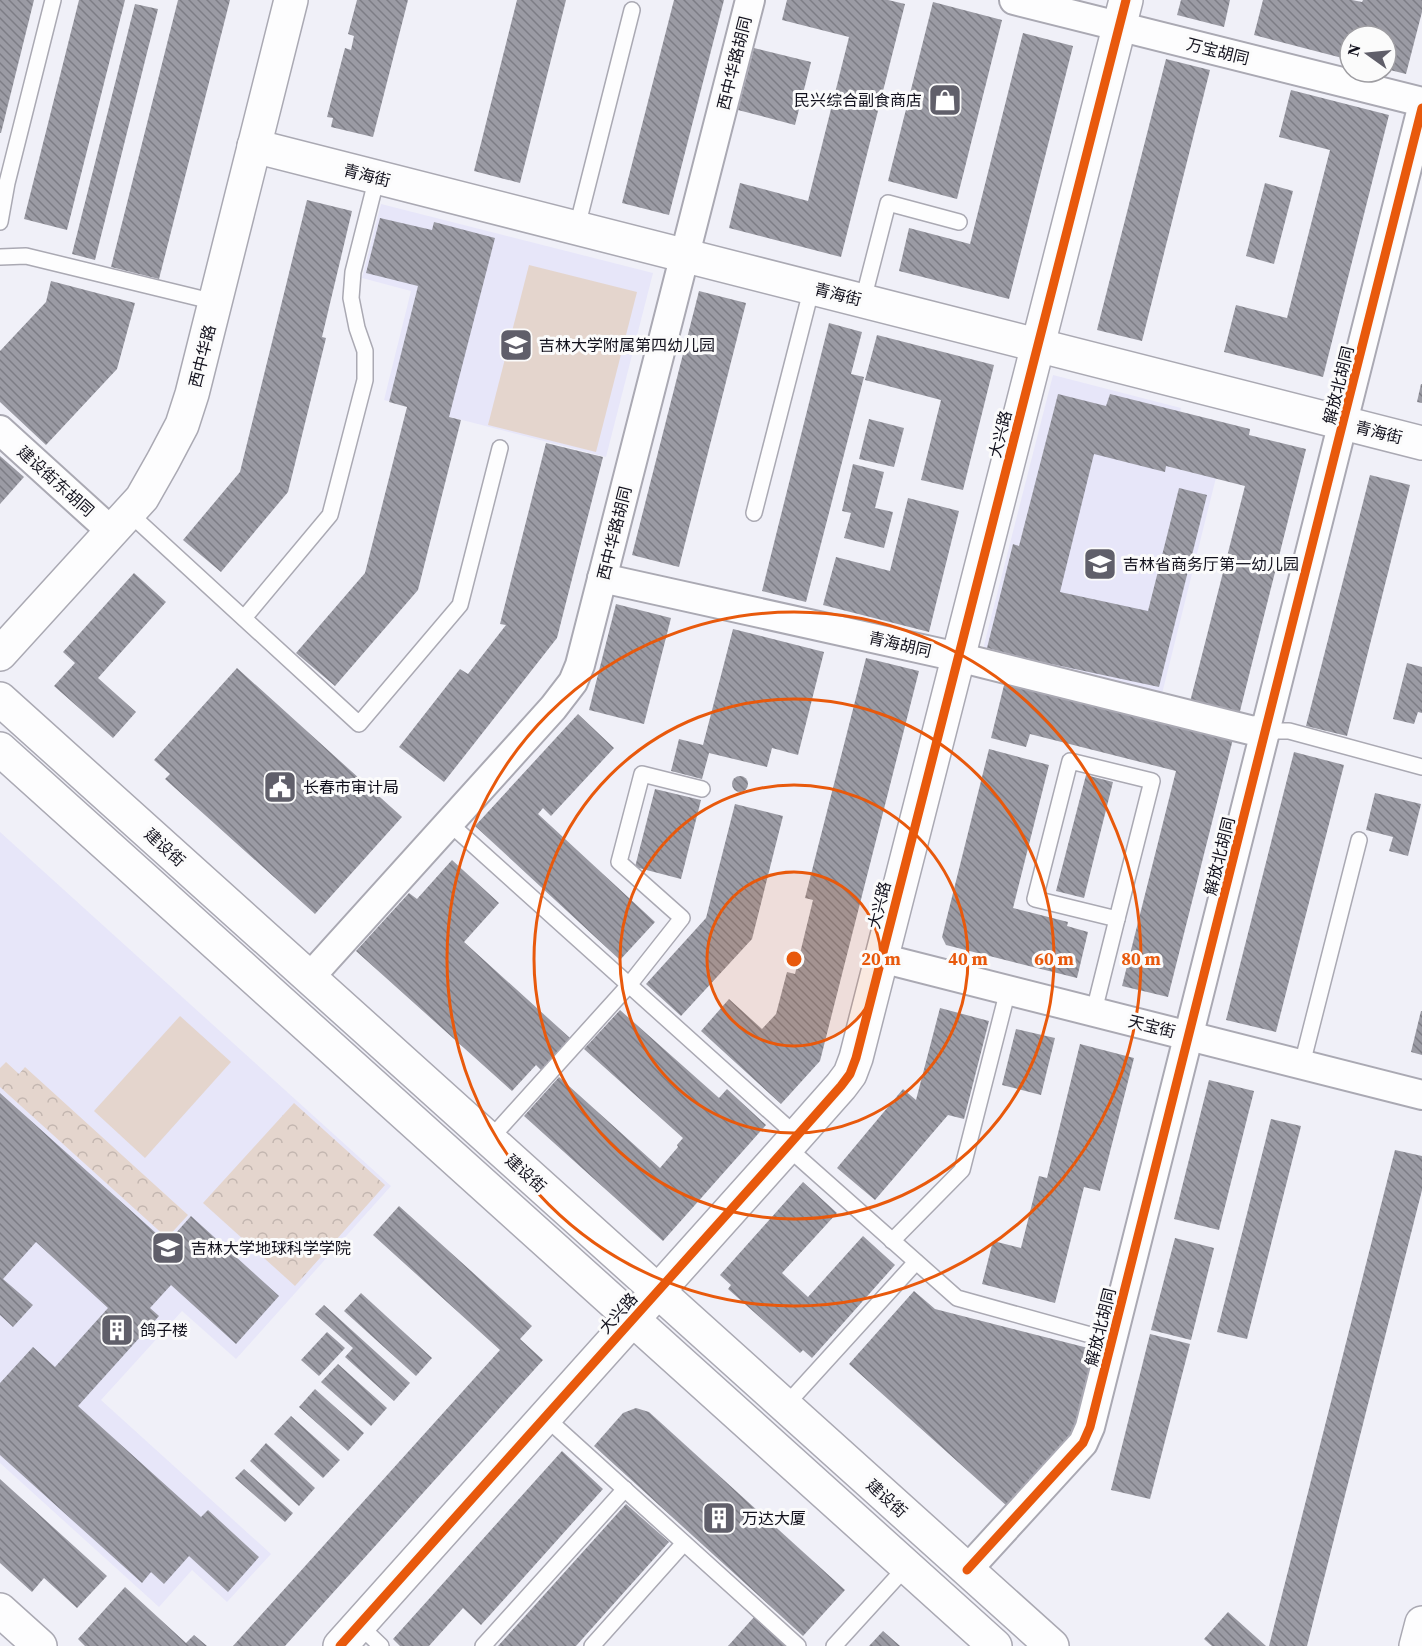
<svg xmlns="http://www.w3.org/2000/svg" width="1422" height="1646" viewBox="0 0 1422 1646" font-family="'Source Serif 4','Noto Sans SC',serif">
<style>
.built{fill:#e7e6f9}
.grass{fill:#e4d5cd}
.forest{fill:url(#forest-crowns)}
.building{fill:url(#building-back-hatch)}
.lines{fill:none;stroke-linecap:round;stroke-linejoin:round}
.service-casing{stroke:#aaa9b3;stroke-width:18}
.minor-casing{stroke:#aaa9b3;stroke-width:32}
.tertiary-casing{stroke:#aaa9b3;stroke-width:36}
.secondary-casing{stroke:#aaa9b3;stroke-width:36}
.service{stroke:#fdfdfe;stroke-width:15}
.minor{stroke:#fdfdfe;stroke-width:28}
.tertiary{stroke:#fdfdfe;stroke-width:33}
.secondary{stroke:#fdfdfe;stroke-width:33}
.cycleway-casing{stroke:#fbfbfb;stroke-width:13}
.cycleway{stroke:#e8590c;stroke-width:9}
.ring{fill:none;stroke:#e8590c;stroke-width:3}
.labels{text-anchor:middle;dominant-baseline:central;stroke-width:6;stroke-linejoin:round;paint-order:stroke}
.street-label{font-size:16px;fill:#12111d;stroke:#fbfbfb}
.poi-label{font-size:16px;fill:#12111d;stroke:#fbfbfb;text-anchor:start}
.centre{fill:#e8590c;stroke:#fbfbfb;stroke-width:3}
.ring-label{font-size:18px;text-anchor:middle;font-weight:bold;fill:#e8590c;stroke:#fbfbfb;stroke-width:6;stroke-linejoin:round;paint-order:stroke}
</style>
<defs>
<pattern id="forest-crowns" width="20" height="18" patternUnits="userSpaceOnUse" patternTransform="scale(1.5)"><rect width="20" height="18" fill="#e4d5cd"/><path d="M2 6a3 3 0 1 1 6 0M12 15a3 3 0 1 1 6 0" fill="none" stroke="#c3b6b0"/></pattern>
<pattern id="building-back-hatch" width="6" height="6" patternUnits="userSpaceOnUse" patternTransform="scale(1.5)"><rect width="6" height="6" fill="#9b9ba4"/><path d="M-1 5l2 2M0 0l6 6M5-1l2 2" fill="none" stroke="#7d7d85"/></pattern>
</defs>
<rect width="100%" height="100%" fill="#f0f0f8"/>
<!-- built -->
<g class="built">
<polygon points="381,204 653,273 606,457 384,400 411,291 362,278"/>
<polygon points="1053,375 1181,408 1166,466 1216,478 1162,694 983,649"/>
<polygon points="0,832 391,1186 236,1359 182,1311 101,1400 271,1554 227,1602 192,1570 159,1607 0,1463"/>
</g>
<!-- grass -->
<g class="grass">
<polygon points="529,265 637,292 596,452 488,425"/>
<polygon points="180,1016 231,1062 145,1158 94,1111"/>
</g>
<!-- forest -->
<g class="forest">
<polygon points="6,1062 19,1074 25,1067 188,1215 167,1238 0,1087 0,1068"/>
<polygon points="294,1103 385,1185 295,1286 203,1203"/>
</g>
<!-- building -->
<g class="building">
<polygon points="0,0 34,0 1,133 0,133"/>
<polygon points="79,0 125,0 67,230 24,219"/>
<polygon points="178,0 230,0 159,279 111,267"/>
<polygon points="357,0 408,0 373,137 331,127 333,118 327,117 345,48 351,50 354,36 348,34"/>
<polygon points="517,0 566,0 520,183 474,171"/>
<polygon points="674,0 724,0 669,215 622,203"/>
<polygon points="787,0 888,0 905,4 841,257 729,228 740,183 808,201 849,37 782,20"/>
<polygon points="1181,0 1230,0 1224,27 1177,15"/>
<polygon points="1263,0 1352,0 1362,2 1363,0 1422,0 1422,12 1406,74 1386,69 1386,36 1350,36 1350,60 1254,35"/>
<polygon points="933,2 1002,20 957,199 888,181"/>
<polygon points="135,4 158,9 95,260 72,254"/>
<polygon points="1023,33 1073,46 1009,299 899,271 909,228 970,244"/>
<polygon points="754,48 811,62 795,125 738,110"/>
<polygon points="1166,59 1210,70 1142,341 1097,330"/>
<polygon points="1291,90 1389,115 1323,377 1224,352 1236,305 1287,318 1330,150 1279,137"/>
<polygon points="1265,183 1293,191 1274,264 1246,256"/>
<polygon points="307,200 352,211 322,337 326,338 288,492 221,572 183,540 240,472"/>
<polygon points="380,218 432,230 434,222 495,238 449,417 461,420 418,590 335,686 296,653 365,573 407,407 389,402 418,286 366,273"/>
<polygon points="51,281 135,303 117,369 46,445 0,402 0,351 46,302"/>
<polygon points="699,291 746,303 679,567 632,555"/>
<polygon points="829,323 862,332 851,374 864,377 806,602 762,591"/>
<polygon points="877,335 994,365 963,490 921,480 941,400 865,380"/>
<polygon points="1421,384 1422,384 1422,403 1417,402"/>
<polygon points="1058,394 1106,406 1110,394 1250,429 1249,435 1306,449 1239,715 1190,702 1245,486 1166,466 1165,472 1094,454 1060,592 1148,611 1179,488 1207,495 1159,687 1042,662 987,648 1013,544 1019,546"/>
<polygon points="869,419 904,428 894,467 859,459"/>
<polygon points="546,443 603,457 557,638 444,782 399,747 460,669 468,674 506,625 500,624"/>
<polygon points="0,456 24,477 0,504"/>
<polygon points="853,464 884,472 875,508 893,512 884,548 844,538 851,513 842,511"/>
<polygon points="1370,475 1410,485 1347,736 1306,726"/>
<polygon points="908,498 959,511 929,632 823,605 836,557 890,571"/>
<polygon points="134,573 166,602 98,678 136,712 113,738 54,686 75,663 63,652"/>
<polygon points="616,604 671,618 644,724 589,710"/>
<polygon points="733,629 824,652 798,755 772,748 767,767 709,753 702,779 671,771 679,739 703,745"/>
<polygon points="866,658 919,671 820,1061 781,1104 701,1031 729,999 762,1029 776,1014 787,972 795,974 813,900 805,898"/>
<polygon points="1407,663 1422,667 1422,713 1418,712 1414,724 1393,719"/>
<polygon points="237,668 402,817 315,914 165,779 170,774 154,760"/>
<polygon points="1006,677 1234,735 1168,997 1122,986 1176,771 1030,734 1026,747 991,738"/>
<polygon points="578,714 614,748 551,816 543,808 538,814 655,922 620,960 475,826"/>
<polygon points="989,749 1049,765 1013,908 1068,922 1067,926 1088,932 1077,978 946,945 942,937"/>
<polygon points="1294,752 1344,765 1276,1032 1226,1020"/>
<polygon points="1086,775 1113,782 1084,898 1056,891"/>
<circle cx="740" cy="784" r="8"/>
<polygon points="655,789 701,800 681,879 635,867"/>
<polygon points="1375,793 1421,804 1408,856 1389,851 1393,837 1366,830"/>
<polygon points="735,804 783,816 752,939 681,1016 646,984 706,918"/>
<polygon points="452,860 499,903 464,942 570,1038 541,1070 536,1065 512,1091 356,951 409,893 417,899"/>
<polygon points="940,1008 989,1021 964,1119 948,1115 875,1200 837,1168 903,1089 916,1100"/>
<polygon points="620,1010 719,1098 727,1089 766,1125 663,1241 524,1116 559,1077 660,1168 678,1147 677,1145 683,1138 584,1049"/>
<polygon points="1421,1011 1422,1011 1422,1055 1411,1052"/>
<polygon points="1016,1029 1055,1038 1041,1095 1002,1085"/>
<polygon points="1080,1044 1134,1058 1100,1191 1084,1187 1055,1303 982,1284 993,1241 1021,1248 1039,1176 1047,1178"/>
<polygon points="1209,1080 1254,1091 1219,1230 1174,1219"/>
<polygon points="0,1093 167,1243 191,1216 279,1296 236,1344 171,1285 150,1308 159,1316 78,1406 201,1517 208,1510 259,1557 228,1592 189,1556 164,1584 151,1572 142,1583 0,1455 0,1383 33,1347 55,1367 108,1308 36,1242 3,1279 33,1305 13,1327 0,1315"/>
<polygon points="1271,1119 1301,1126 1247,1339 1217,1332"/>
<polygon points="1395,1150 1422,1156 1422,1190 1307,1646 1269,1646"/>
<polygon points="803,1182 837,1213 782,1273 808,1297 863,1236 895,1265 812,1358 803,1350 800,1353 728,1289 731,1285 720,1275"/>
<polygon points="399,1206 532,1326 520,1339 543,1360 285,1646 233,1646 500,1350 373,1235"/>
<polygon points="1175,1238 1214,1248 1191,1340 1151,1330"/>
<polygon points="914,1291 935,1309 1096,1350 1075,1433 1008,1507 849,1364"/>
<polygon points="361,1293 432,1358 416,1376 344,1311"/>
<polygon points="324,1305 410,1383 394,1401 345,1357 353,1348 315,1314"/>
<polygon points="327,1332 345,1348 319,1376 301,1360"/>
<polygon points="1150,1334 1190,1344 1150,1499 1111,1490"/>
<polygon points="338,1364 387,1408 371,1426 321,1382"/>
<polygon points="315,1389 364,1433 348,1451 299,1407"/>
<polygon points="636,1408 649,1412 845,1590 803,1636 594,1446 623,1413"/>
<polygon points="291,1416 340,1460 323,1478 274,1434"/>
<polygon points="266,1443 315,1488 299,1506 250,1461"/>
<polygon points="562,1451 603,1489 481,1625 463,1608 429,1646 400,1646 393,1639"/>
<polygon points="244,1469 293,1513 285,1522 235,1478"/>
<polygon points="0,1479 107,1576 77,1608 44,1578 32,1592 0,1563"/>
<polygon points="626,1504 669,1542 576,1646 498,1646"/>
<polygon points="125,1587 186,1643 194,1635 207,1646 85,1646 78,1639"/>
<polygon points="1228,1612 1266,1646 1212,1646 1204,1639"/>
<polygon points="755,1616 788,1646 728,1646"/>
<polygon points="883,1631 900,1646 869,1646"/>
</g>
<g class="lines">
<defs>
<g id="service">
<polyline points="0,222 7,183 53,0"/>
<polyline points="577,227 632,10"/>
<polyline points="0,257 26,256 215,302"/>
<polyline points="863,300 888,203 959,222"/>
<polyline points="128,512 359,724 460,605 500,448"/>
<polyline points="754,513 812,287"/>
<polyline points="244,618 330,515 365,380 365,351 357,328 351,298 353,272 377,177"/>
<polyline points="1266,731 1289,731 1422,767"/>
<polygon points="1070,761 1152,781 1117,919 1035,899"/>
<polyline points="449,823 797,1136"/>
<polyline points="1094,1011 1117,919"/>
<polyline points="1302,1064 1359,840"/>
<polyline points="489,1140 629,985 682,918 619,862 642,774 702,789"/>
<polyline points="787,1147 957,1298 1112,1341"/>
<polyline points="892,1241 962,1170 1008,990"/>
<polyline points="785,1406 916,1262"/>
<polyline points="545,1417 798,1646"/>
<polyline points="359,1625 381,1646"/>
<polyline points="483,1646 625,1489"/>
<polyline points="592,1646 684,1543"/>
<polyline points="834,1646 907,1566"/>
</g>
<g id="minor">
<polyline points="1014,0 1422,102"/>
<polyline points="0,430 111,531"/>
<polyline points="602,578 958,657 1250,730 1266,731"/>
<polyline points="881,958 1422,1095"/>
<polyline points="309,978 553,708 573,682 580,665 750,0"/>
<polyline points="967,1570 1083,1443 1090,1427 1422,108"/>
</g>
<g id="tertiary">
<polyline points="254,146 1422,443"/>
<polyline points="0,654 142,498 163,461 182,425 192,394 291,0"/>
<polyline points="0,1610 40,1646"/>
<polyline points="340,1646 787,1147 841,1086 850,1074 856,1058 1126,0"/>
<polyline points="1416,1646 1422,1623"/>
</g>
<g id="secondary">
<polyline points="0,699 1052,1646"/>
<polyline points="0,749 995,1646"/>
</g>
</defs>
<!-- service casing -->
<use href="#service" class="service-casing"/>
<!-- minor casing -->
<use href="#minor" class="minor-casing"/>
<!-- tertiary casing -->
<use href="#tertiary" class="tertiary-casing"/>
<!-- secondary casing -->
<use href="#secondary" class="secondary-casing"/>
<!-- service -->
<use href="#service" class="service"/>
<!-- minor -->
<use href="#minor" class="minor"/>
<!-- tertiary -->
<use href="#tertiary" class="tertiary"/>
<!-- secondary -->
<use href="#secondary" class="secondary"/>
<defs>
<g id="cycleway">
<polyline points="967,1570 1083,1443 1090,1427 1422,108"/>
<polyline points="340,1646 787,1147 841,1086 850,1074 856,1058 1126,0"/>
</g>
</defs>
<!-- cycleway casing -->
<use href="#cycleway" class="cycleway-casing"/>
<!-- cycleway -->
<use href="#cycleway" class="cycleway"/>
</g>
<!-- distance rings -->
<circle cx="794" cy="959" r="87" fill="#e8590c" fill-opacity=".12"/>
<g class="ring">
<circle cx="794" cy="959" r="87"/>
<circle cx="794" cy="959" r="174"/>
<circle cx="794" cy="959" r="260"/>
<circle cx="794" cy="959" r="347"/>
</g>
<!-- icons -->
<defs>
<symbol id="shop-square" viewBox="-11 -11 22 22"><rect x="-9" y="-9" width="18" height="18" rx="4" fill="#605f6a" stroke="#fbfbfb"/><path d="M-5-2.5h2.3a2.7 3.5 0 0 1 5.4 0H5L5.5 6h-11ZM-1.5-2.5h3a1.5 2.3 0 0 0-3 0Z" fill="#fff"/></symbol>
<symbol id="school-square" viewBox="-11 -11 22 22"><rect x="-9" y="-9" width="18" height="18" rx="4" fill="#605f6a" stroke="#fbfbfb"/><path d="M0-5L7-2L0 1L-7-2ZM-4 1L0 2.5L4 1V4Q0 6-4 4Z" fill="#fff"/></symbol>
<symbol id="civic-square" viewBox="-11 -11 22 22"><rect x="-9" y="-9" width="18" height="18" rx="4" fill="#605f6a" stroke="#fbfbfb"/><path d="M-.6-6.5H3V-4.5H.6V-3L4-1V1h2V6H-6V1h2V-1L-.6-3ZM-1.2 2.5V6h2.4V2.5Z" fill="#fff"/></symbol>
<symbol id="university-square" viewBox="-11 -11 22 22"><rect x="-9" y="-9" width="18" height="18" rx="4" fill="#605f6a" stroke="#fbfbfb"/><path d="M0-5L7-2L0 1L-7-2ZM-4 1L0 2.5L4 1V4Q0 6-4 4Z" fill="#fff"/></symbol>
<symbol id="building-square" viewBox="-11 -11 22 22"><rect x="-9" y="-9" width="18" height="18" rx="4" fill="#605f6a" stroke="#fbfbfb"/><path d="M-4-6H4V6H1V3H-1V6H-4ZM-2.5-4.3h1.7v1.8h-1.7ZM.8-4.3h1.7v1.8H.8ZM-2.5-1h1.7V.8h-1.7ZM.8-1h1.7V.8H.8Z" fill="#fff"/></symbol>
</defs>
<g fill-rule="evenodd">
<use href="#shop-square" x="926" y="81" width="38" height="38"/>
<use href="#school-square" x="497" y="326" width="38" height="38"/>
<use href="#school-square" x="1081" y="545" width="38" height="38"/>
<use href="#civic-square" x="261" y="768" width="38" height="38"/>
<use href="#university-square" x="149" y="1229" width="38" height="38"/>
<use href="#building-square" x="98" y="1311" width="38" height="38"/>
<use href="#building-square" x="700" y="1499" width="38" height="38"/>
</g>
<g class="labels">
<!-- street labels -->
<g class="street-label">
<text transform="translate(1218 51) rotate(14)">万宝胡同</text>
<text transform="translate(734 63) rotate(-76)">西中华路胡同</text>
<text transform="translate(367 175) rotate(14)">青海街</text>
<text transform="translate(838 294) rotate(14)">青海街</text>
<text transform="translate(202 356) rotate(-76)">西中华路</text>
<text transform="translate(1338 385) rotate(-76)">解放北胡同</text>
<text transform="translate(1379 432) rotate(14)">青海街</text>
<text transform="translate(1000 434) rotate(-76)">大兴路</text>
<text transform="translate(56 481) rotate(42)">建设街东胡同</text>
<text transform="translate(614 533) rotate(-76)">西中华路胡同</text>
<text transform="translate(900 644) rotate(13)">青海胡同</text>
<text transform="translate(165 847) rotate(42)">建设街</text>
<text transform="translate(1219 856) rotate(-76)">解放北胡同</text>
<text transform="translate(879 905) rotate(-76)">大兴路</text>
<text transform="translate(1152 1026) rotate(14)">天宝街</text>
<text transform="translate(526 1173) rotate(42)">建设街</text>
<text transform="translate(618 1313) rotate(-48)">大兴路</text>
<text transform="translate(1100 1327) rotate(-76)">解放北胡同</text>
<text transform="translate(887 1498) rotate(42)">建设街</text>
</g>
<!-- poi labels -->
<g class="poi-label">
<text x="922" y="100" text-anchor="end">民兴综合副食商店</text>
<text x="539" y="345">吉林大学附属第四幼儿园</text>
<text x="1123" y="564">吉林省商务厅第一幼儿园</text>
<text x="303" y="787">长春市审计局</text>
<text x="191" y="1248">吉林大学地球科学学院</text>
<text x="140" y="1330">鸽子楼</text>
<text x="742" y="1518">万达大厦</text>
</g>
</g>
<circle cx="794" cy="959" r="9" class="centre"/>
<g class="ring-label">
<text x="881" y="965">20 m</text>
<text x="968" y="965">40 m</text>
<text x="1054" y="965">60 m</text>
<text x="1141" y="965">80 m</text>
</g>
<!-- north arrow -->
<g transform="translate(1368 54) rotate(285)"><circle r="28" fill="#fbfbfb" stroke="#9e9da2" stroke-width="1.5"/>
<path d="M0-4.5L10 22L0 15L-10 22Z" fill="#605f6a"/>
<text y="-9" font-size="16" font-weight="bold" text-anchor="middle" fill="#12111d">N</text>
</g>
</svg>
